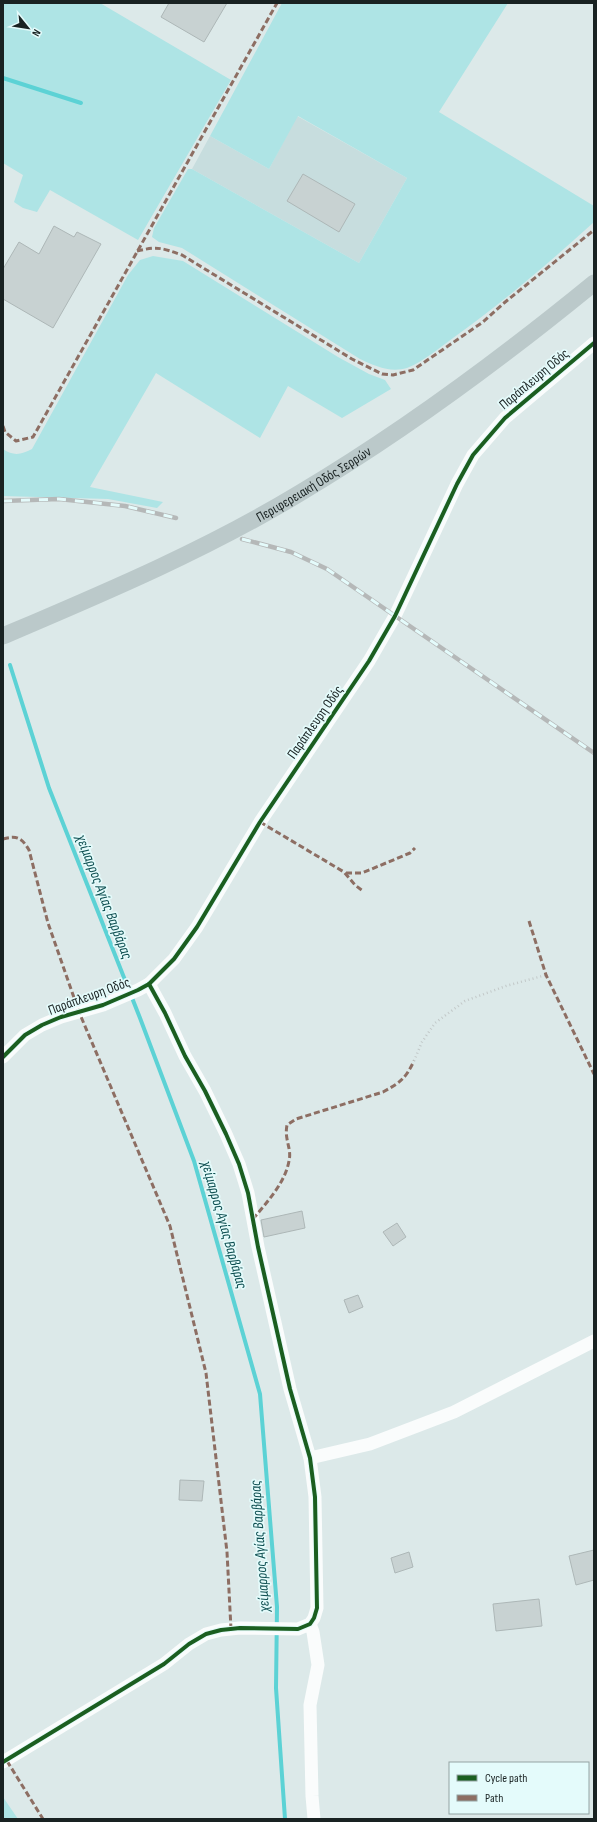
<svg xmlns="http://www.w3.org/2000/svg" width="597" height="1822" viewBox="0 0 597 1822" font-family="'Sofia Sans Condensed',sans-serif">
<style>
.built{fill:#c7ddde}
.green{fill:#aee4e5}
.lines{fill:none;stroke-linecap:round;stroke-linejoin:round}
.stream{stroke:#5cd2d5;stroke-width:4}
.building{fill:#c8d2d2;stroke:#adb7b7}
.path{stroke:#c2c8c8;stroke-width:2.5;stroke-dasharray:1 3;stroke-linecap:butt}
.minor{stroke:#fafcfc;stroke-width:13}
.major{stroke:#bbc9ca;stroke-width:17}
.rail-casing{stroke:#b5b8b8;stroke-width:4.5}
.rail{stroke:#e4fbfb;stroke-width:3;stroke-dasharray:9;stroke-linecap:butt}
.quiet{stroke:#8d6e63;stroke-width:3;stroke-dasharray:6 3;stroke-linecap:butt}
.cycleway-casing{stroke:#e4fbfb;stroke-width:6}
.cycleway{stroke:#1b5e20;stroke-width:4}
.labels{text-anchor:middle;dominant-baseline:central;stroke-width:3.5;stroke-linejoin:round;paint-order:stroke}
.street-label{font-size:14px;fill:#192222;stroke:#e4fbfb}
.water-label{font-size:15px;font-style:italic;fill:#0e4f51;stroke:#e4fbfb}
</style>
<rect width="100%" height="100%" fill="#dce9e9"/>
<!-- built -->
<polygon class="built" points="297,116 407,178 359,263 192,169 210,136 269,169"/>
<!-- green -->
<g class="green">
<polygon points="3,3 100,3 231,80 138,240 50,190 37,212 23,208 14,202 23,175 3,163"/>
<path d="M282,3h226l-69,109 155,94v16c-45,41 -92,81 -141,116 -15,11 -29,23 -46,30 -17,5 -32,-2 -47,-9l-178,-111 -23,-6 -7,-5 2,-9 34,-59h4l167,94 48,-85 -109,-62 -29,53 -59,-33z"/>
<path d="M153,256l30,5 155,96 31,17 16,6 6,9 -49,29 -54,-32 -28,52 -104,-65 -66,114 73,15 -6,6 -49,-9 -105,-3v-47c10,7 18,6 29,0l96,-174 12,-15z"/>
<polygon points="3,1797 18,1819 3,1819"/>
</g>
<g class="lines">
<!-- stream -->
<g class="stream">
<polyline points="3,78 81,103"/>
<polyline points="10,665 49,788 140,1018 194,1161 260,1394 277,1607 276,1688 285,1819"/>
</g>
</g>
<!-- building -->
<g class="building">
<polygon points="169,3 227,3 204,42 161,17"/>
<polygon points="303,174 355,204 339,232 287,201"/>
<polygon points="54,226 74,237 77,232 101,244 53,328 3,299 3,269 19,242 39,254"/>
<polygon points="302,1211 305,1228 264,1237 261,1220"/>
<polygon points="397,1223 406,1237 393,1246 383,1232"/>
<polygon points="358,1295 363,1307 349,1313 344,1300"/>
<polygon points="180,1480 204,1481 202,1501 179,1500"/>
<polygon points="594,1550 594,1580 576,1585 569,1556"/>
<polygon points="409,1552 413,1567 395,1573 391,1558"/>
<polygon points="539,1599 542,1626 496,1631 493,1604"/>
</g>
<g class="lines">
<!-- path -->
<polyline class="path" points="414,1061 422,1042 435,1023 465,1001 506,986 546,975"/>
<!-- minor -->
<g class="minor">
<polyline points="3,1057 25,1035 42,1025 61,1017 103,1005 138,990 149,984 174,959 197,927 260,822 369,661 395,616 457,484 473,455 505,418 594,343"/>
<polyline points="310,1458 370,1444 454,1412 594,1341"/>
<polyline points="310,1624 313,1632 318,1665 310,1705 312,1796 314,1819"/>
<polyline points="3,1762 164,1664 189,1644 206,1634 221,1630 240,1628 298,1629 310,1624 314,1618 317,1608 315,1497 310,1458 290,1389 258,1247 248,1193 239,1164 226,1134 205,1091 185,1056 165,1013 149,984"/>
</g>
<!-- major -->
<path class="major" id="s1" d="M3,636c101,-43 203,-86 297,-143 104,-62 201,-134 294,-210"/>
<defs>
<g id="rail">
<polyline points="3,501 59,499 125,506 176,518"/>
<polyline points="242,539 291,552 327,569 594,753"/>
</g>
</defs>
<!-- rail casing -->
<use href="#rail" class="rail-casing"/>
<!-- rail -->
<use href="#rail" class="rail"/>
<!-- quiet -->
<g class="quiet">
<path d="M137,251c21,-5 25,-3 45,4l170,104 30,15 11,1 20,-5 70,-48 21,-19 90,-73"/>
<polyline points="3,426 5,432 16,441 33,437 277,3"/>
<polyline points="260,822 344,872 355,885 363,891"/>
<path d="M3,839c14,-4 19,-1 26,11l19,73 31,89 91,214 36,147 21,179 4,77"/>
<polyline points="346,873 362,873 410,853 415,848"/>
<polyline points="529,921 546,975 594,1074"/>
<path d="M253,1219c14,-17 32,-36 36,-58 3,-13 -5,-21 -2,-36l9,-6 87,-27c18,-10 22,-13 31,-31"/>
<polyline points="7,1761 43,1819"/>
</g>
<defs>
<g id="cycleway">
<polyline points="3,1057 25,1035 42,1025 61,1017 103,1005 138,990 149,984 174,959 197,927 260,822 369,661 395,616 457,484 473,455 505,418 594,343"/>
<polyline points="3,1762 164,1664 189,1644 206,1634 221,1630 240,1628 298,1629 310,1624 314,1618 317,1608 315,1497 310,1458 290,1389 258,1247 248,1193 239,1164 226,1134 205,1091 185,1056 165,1013 149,984"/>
</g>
</defs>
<!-- cycleway casing -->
<use href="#cycleway" class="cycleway-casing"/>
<!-- cycleway -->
<use href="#cycleway" class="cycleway"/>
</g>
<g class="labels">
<!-- street labels -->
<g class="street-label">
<text transform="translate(534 379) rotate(-40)">Παράπλευρη Οδός</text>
<text stroke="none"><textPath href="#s1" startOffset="346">Περιφερειακή Οδός Σερρών</textPath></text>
<text transform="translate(315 722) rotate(-55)">Παράπλευρη Οδός</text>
<text transform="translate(89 996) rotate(-20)">Παράπλευρη Οδός</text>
</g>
<!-- water labels -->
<g class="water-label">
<text transform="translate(104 897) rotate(69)">χείμαρρος Αγίας Βαρβάρας</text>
<text transform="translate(224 1225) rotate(74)">χείμαρρος Αγίας Βαρβάρας</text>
<text transform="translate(260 1546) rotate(-94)">χείμαρρος Αγίας Βαρβάρας</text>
</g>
</g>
<!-- border -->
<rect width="597" height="1822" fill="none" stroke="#192222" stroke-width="8"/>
<!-- legend -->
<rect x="449" y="1762" width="140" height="52" fill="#e4fbfb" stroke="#93a4a4"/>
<rect x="457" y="1775" width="20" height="6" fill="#1b5e20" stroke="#93a4a4"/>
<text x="485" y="1782" font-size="12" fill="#192222">Cycle path</text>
<rect x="457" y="1795" width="20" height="6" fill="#8d6e63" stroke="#93a4a4"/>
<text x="485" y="1802" font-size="12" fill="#192222">Path</text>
<!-- north arrow -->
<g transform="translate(28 28) rotate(120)" stroke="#e4fbfb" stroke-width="3" paint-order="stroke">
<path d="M0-3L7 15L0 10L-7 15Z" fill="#192222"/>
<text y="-6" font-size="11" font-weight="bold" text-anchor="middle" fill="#192222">N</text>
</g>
</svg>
